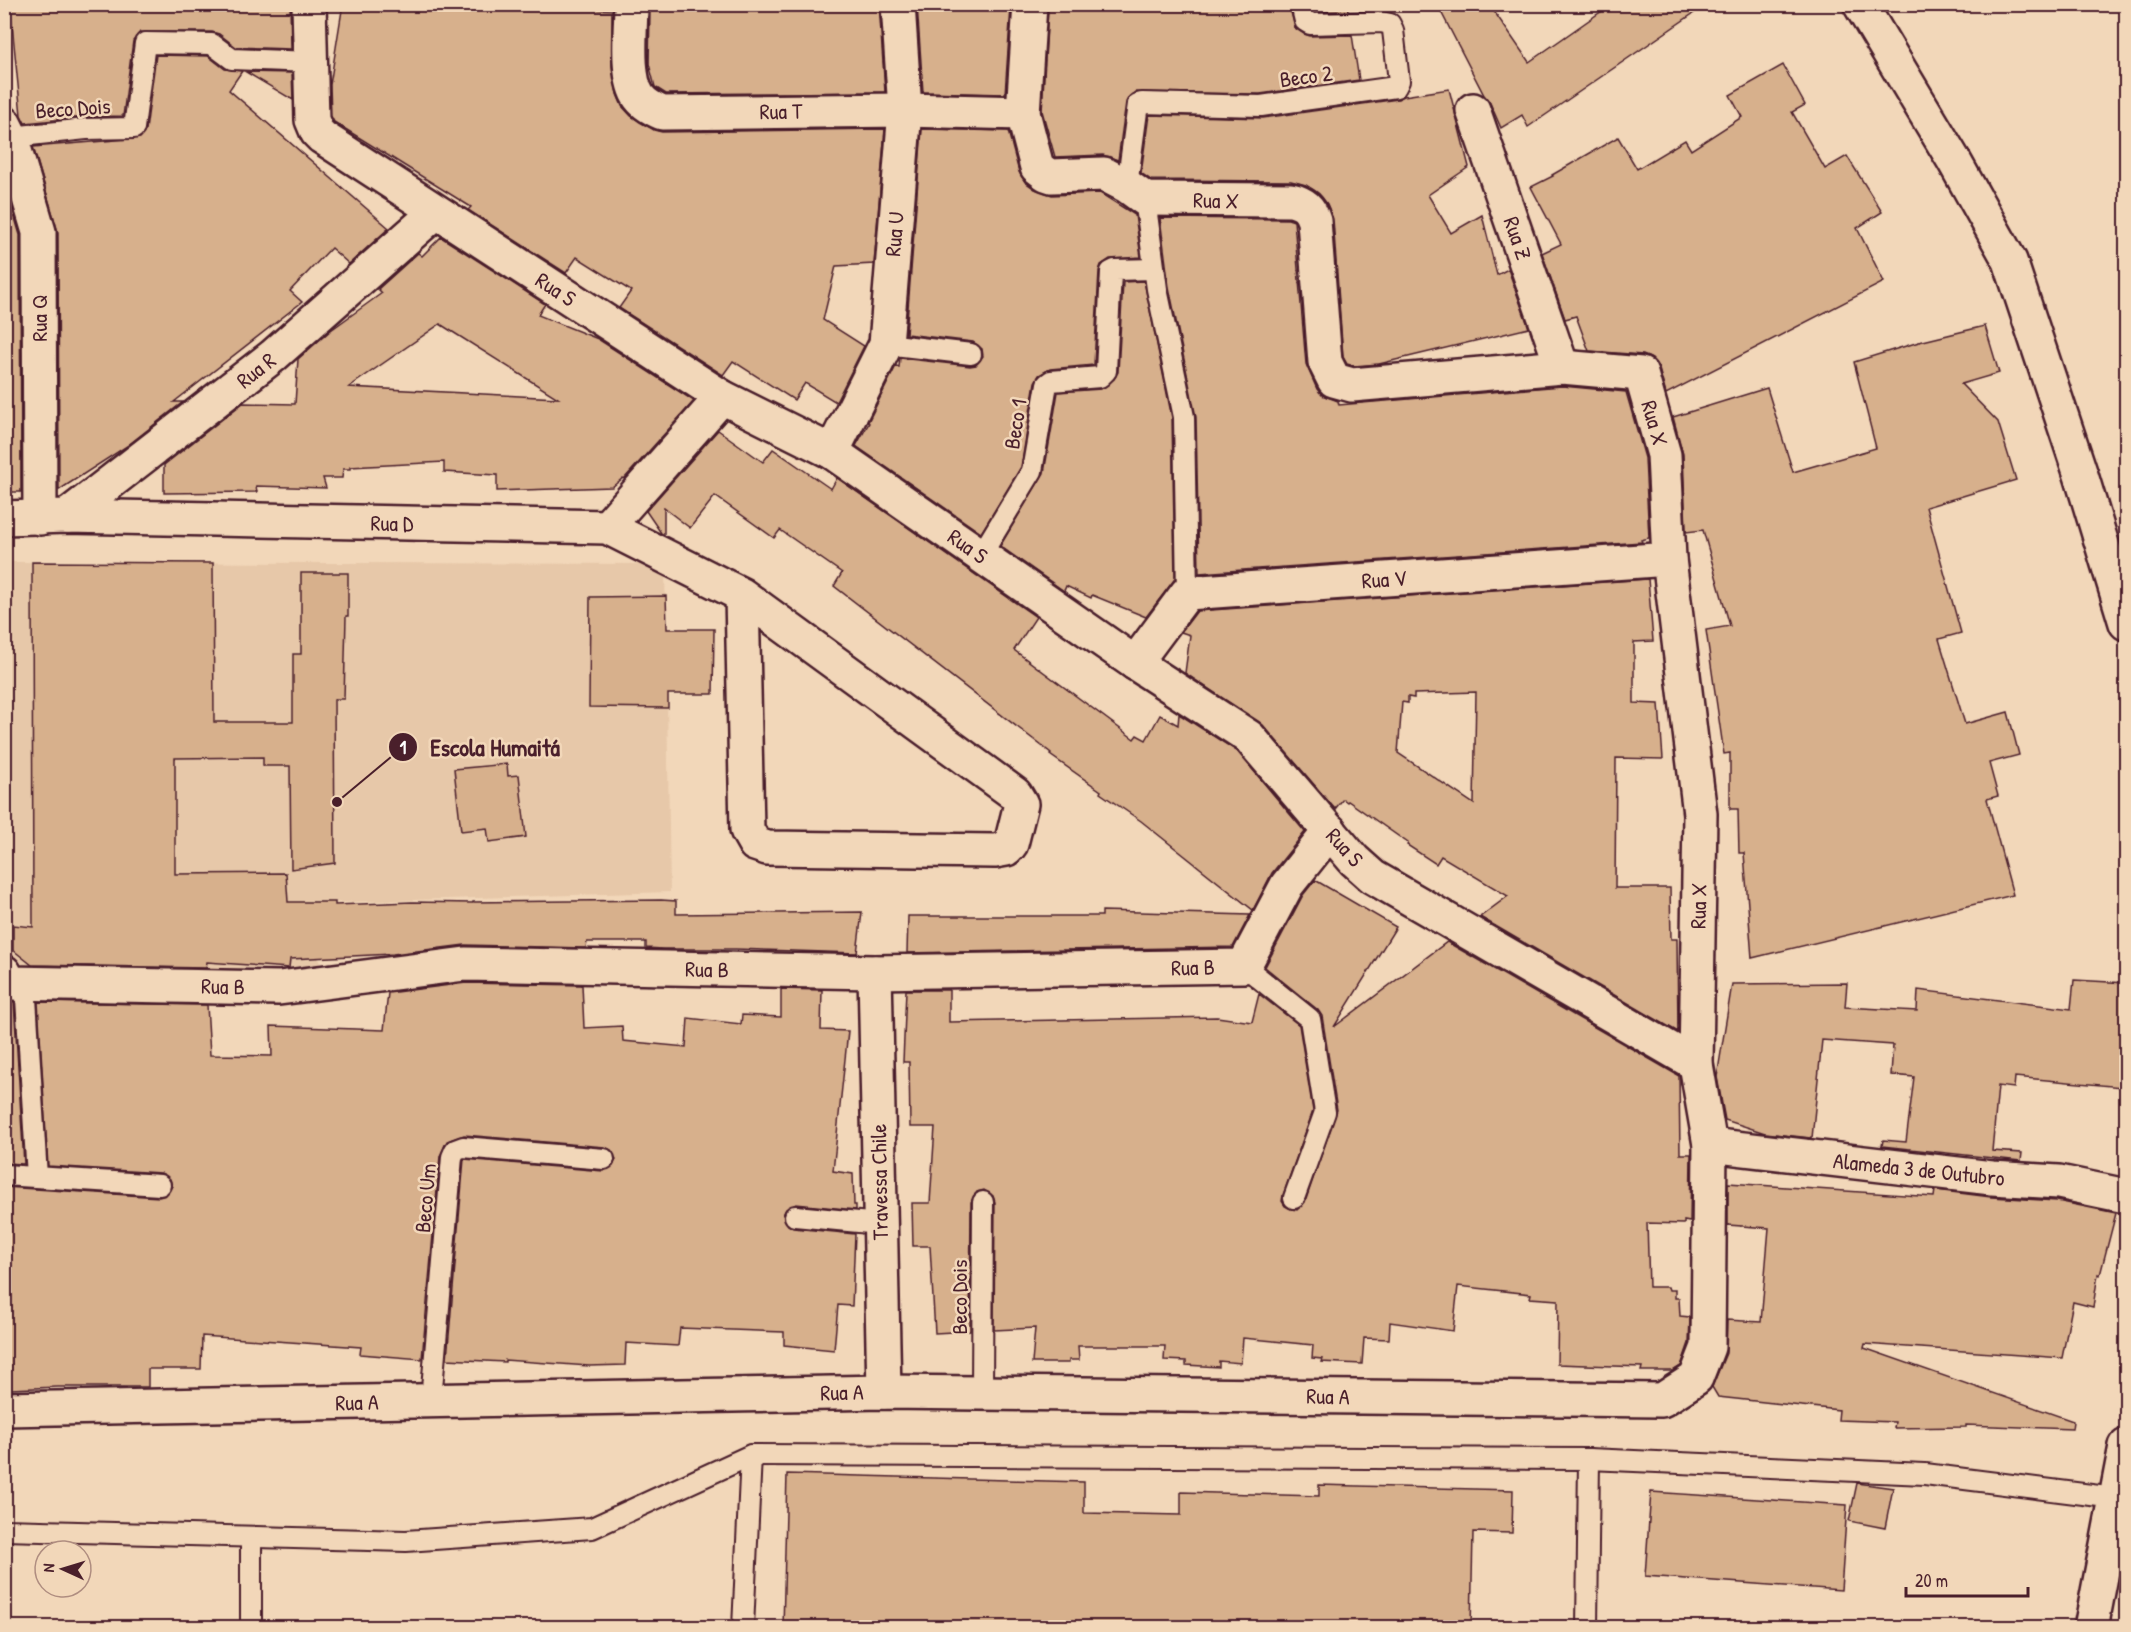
<svg xmlns="http://www.w3.org/2000/svg" width="2131" height="1632" viewBox="0 0 2131 1632" font-family="'Patrick Hand',sans-serif">
<style>
.built{fill:#e7c8a9}
.building{fill:#d7b08c;stroke:#4a1f2b;stroke-width:1.5;fill-rule:evenodd}
.lines{fill:none;stroke-linecap:round;stroke-linejoin:round}
.lane-casing{stroke:#4a1f2b;stroke-width:24}
.street-casing{stroke:#4a1f2b;stroke-width:38}
.secondary-casing{stroke:#4a1f2b;stroke-width:38}
.lane{stroke:#f2d7b9;stroke-width:20}
.street{stroke:#f2d7b9;stroke-width:33}
.secondary{stroke:#f2d7b9;stroke-width:33}
.labels{text-anchor:middle;dominant-baseline:central;stroke-width:5;stroke-linejoin:round;paint-order:stroke}
.street-label{font-size:22px;fill:#4a1f2b;stroke:#f2d7b9}
.leader{fill:none;stroke:#4a1f2b;stroke-width:2}
.callout-dot{fill:#4a1f2b;stroke:#f2d7b9;stroke-width:2}
.mark-label{font-size:18px;text-anchor:middle;font-weight:bold;fill:#fff}
.callout-label{font-size:24px;text-anchor:middle;font-weight:bold;fill:#4a1f2b;stroke:#f2d7b9;stroke-width:5;stroke-linejoin:round;paint-order:stroke}
</style>
<rect width="100%" height="100%" fill="#f2d7b9"/>
<filter id="ink" filterUnits="userSpaceOnUse"><feTurbulence type="fractalNoise" baseFrequency=".0167" numOctaves="2"/><feDisplacementMap in="SourceGraphic" scale="12" xChannelSelector="R" yChannelSelector="G"/><feConvolveMatrix kernelMatrix="1 2 1 2 8 2 1 2 1" color-interpolation-filters="sRGB"/></filter>
<g filter="url(#ink)">
<!-- built -->
<polygon class="built" points="5,562 665,564 670,892 318,903 318,951 320,966 48,974 6,957 5,954"/>
<!-- building -->
<g class="building">
<polygon points="10,4 290,4 291,49 236,47 219,34 212,32 140,32 133,41 123,116 85,117 25,123 21,115"/>
<polygon points="343,4 488,4 612,10 612,66 617,94 622,106 631,116 654,130 662,132 885,129 874,264 836,266 823,320 864,346 836,402 805,383 794,400 733,361 723,375 619,308 631,291 577,257 566,273 468,210 471,207 334,122 331,116 330,85"/>
<polygon points="656,4 879,4 885,92 666,94 655,87 649,64 650,11 657,11"/>
<polygon points="917,4 988,4 1011,7 1005,94 923,92"/>
<polygon points="1052,4 1289,4 1295,28 1304,34 1310,36 1352,35 1359,80 1260,94 1135,92 1129,97 1126,102 1118,160 1103,155 1055,157 1042,111 1048,9 1052,8"/>
<polygon points="1313,4 1347,4 1348,11 1315,12"/>
<polygon points="1437,4 1489,4 1529,62 1612,4 1707,4 1528,127 1522,115 1501,128 1490,103 1484,95"/>
<polygon points="156,55 208,56 225,69 242,71 229,90 389,228 349,264 331,248 290,291 302,302 174,402 183,402 127,446 59,490 58,232 33,147 140,138 146,130"/>
<polygon points="1783,65 1805,105 1792,112 1825,169 1847,156 1882,212 1857,228 1884,282 1666,394 1659,369 1652,359 1643,355 1589,351 1576,316 1565,319 1542,253 1561,244 1531,187 1553,176 1552,175 1618,137 1637,169 1685,140 1691,150 1742,117 1730,95"/>
<polygon points="246,72 292,73 293,100"/>
<polygon points="1449,89 1469,167 1428,195 1451,233 1482,215 1497,275 1508,269 1529,328 1379,364 1354,366 1347,364 1343,357 1333,219 1327,204 1319,194 1306,185 1291,181 1151,180 1141,173 1149,115 1263,118 1398,99 1404,96"/>
<polygon points="922,129 1008,131 1019,172 1025,182 1035,189 1052,195 1100,193 1135,215 1141,257 1110,259 1101,265 1099,271 1094,365 1050,369 1039,375 1035,382 1021,467 981,533 856,446 869,423 868,422 896,366 899,367 900,358 970,366 976,365 983,356 982,349 973,342 906,334"/>
<polygon points="4,181 20,235 21,492 4,492"/>
<polygon points="1160,218 1288,219 1294,221 1306,364 1317,389 1322,395 1338,401 1339,405 1562,386 1626,392 1645,458 1649,538 1641,540 1642,542 1199,573 1196,417 1169,287"/>
<path d="M441,237l104,67 -7,11 60,24 96,62 -70,78 -1,-1 -11,9 -115,4v-16l-53,-3v-10l-94,5v2h-7l-1,9h-19l3,10 -70,-2 1,6 -93,1v-28l79,-62 52,1 3,-45 33,-29 51,-37 -4,-4 40,-36 4,3zM440,324l118,74 -209,-11z"/>
<polygon points="1144,281 1172,418 1175,579 1146,617 1092,595 1091,598 1066,586 1064,591 1000,546 1044,473 1058,392 1101,389 1114,379 1118,372 1123,282"/>
<polygon points="1985,326 1999,373 1961,384 1998,422 2016,480 1926,507 1961,633 1939,639 1965,724 2008,712 2019,755 1989,763 1998,796 1987,799 2013,895 1752,958 1744,853 1739,853 1738,809 1730,809 1730,753 1724,754 1706,630 1730,626 1703,530 1686,532 1683,454 1673,417 1767,388 1793,472 1876,448 1854,362 1919,342"/>
<polygon points="718,430 763,462 773,449 831,489 837,478 1036,617 1014,650 1134,739 1137,735 1146,740 1160,715 1178,725 1179,714 1237,751 1305,832 1272,873 1253,910 1141,821 1100,793 1101,791 1050,755 1051,753 834,586 842,573 780,530 774,538 715,496 690,528 664,508 664,535 661,533 646,511"/>
<polygon points="32,562 213,563 214,722 293,722 293,654 301,654 301,573 348,573 348,616 346,616 344,699 334,699 335,863 291,869 290,766 263,766 263,757 175,758 175,874 286,873 288,902 335,902 335,905 412,902 473,903 473,902 661,900 676,901 676,914 862,912 857,953 736,949 663,949 646,948 646,942 587,942 586,948 465,945 393,954 290,959 289,968 207,962 206,968 32,965 13,950 13,925 33,927"/>
<path d="M1648,579l5,62 -19,1v61l25,1 4,55 -47,-1 -1,130h55l1,51h6l1,93 -198,-115 28,-21 -67,-40 -5,8 -29,-19 1,-2 -60,-42 -1,1 -4,-3 -8,10 -72,-84 -78,-52 5,-38 -9,-3 16,-21zM1476,692l-2,112 -76,-51 4,-51 6,1v-6l6,1v-4z"/>
<polygon points="666,596 667,629 714,629 713,694 668,694 668,708 589,707 590,597"/>
<polygon points="507,764 508,776 519,775 526,837 489,842 487,828 461,831 454,769"/>
<polygon points="1315,880 1396,927 1334,1027 1447,942 1679,1076 1680,1154 1691,1154 1690,1222 1684,1221 1684,1224 1647,1223 1649,1287 1668,1287 1669,1290 1675,1290 1675,1298 1679,1298 1680,1316 1690,1317 1689,1343 1681,1366 1673,1371 1641,1371 1642,1367 1557,1364 1558,1300 1530,1298 1531,1294 1458,1286 1453,1331 1390,1322 1389,1339 1364,1338 1362,1364 1321,1362 1322,1359 1312,1358 1313,1345 1243,1338 1241,1363 1219,1361 1219,1367 1186,1365 1186,1361 1164,1360 1165,1346 1078,1346 1079,1360 1069,1360 1069,1363 1032,1363 1035,1328 994,1330 995,1202 993,1196 984,1190 977,1192 971,1202 970,1331 935,1333 930,1246 913,1246 912,1203 930,1203 935,1127 910,1127 909,1062 903,1062 906,990 949,990 949,1022 1217,1017 1252,1022 1259,994 1299,1025 1313,1111 1283,1195 1282,1201 1285,1206 1291,1209 1297,1210 1305,1202 1337,1110 1322,1016 1318,1010 1265,967 1303,895"/>
<polygon points="1102,911 1250,915 1233,947 907,953 908,916 1102,916"/>
<polygon points="2074,980 2127,983 2127,1040 2122,1087 2015,1077 2014,1088 1998,1086 1992,1151 2022,1153 2021,1161 1882,1146 1883,1140 1906,1142 1914,1077 1891,1075 1893,1045 1822,1040 1812,1138 1765,1133 1725,1120 1717,1077 1732,984 1847,983 1845,1007 1917,1011 1918,990 2071,1009"/>
<polygon points="466,983 582,985 584,1028 622,1026 623,1041 686,1047 688,1018 741,1024 742,1015 781,1017 781,989 822,990 821,1030 848,1031 833,1171 853,1174 854,1205 856,1205 856,1210 796,1204 786,1209 783,1215 788,1225 793,1228 855,1234 852,1306 838,1305 834,1350 784,1345 784,1332 680,1328 678,1346 626,1343 625,1365 589,1366 505,1360 505,1362 447,1359 464,1159 603,1171 613,1166 616,1159 611,1150 605,1147 464,1135 447,1141 440,1156 422,1359 360,1354 361,1347 202,1336 201,1369 148,1369 148,1387 58,1387 10,1389 10,1379 4,1379 4,1187 159,1197 166,1195 172,1186 170,1179 161,1173 48,1166 38,1002 207,1005 210,1055 272,1056 271,1026 384,1030 388,993"/>
<polygon points="4,1002 14,1002 24,1164 4,1163"/>
<polygon points="1728,1183 1934,1197 1935,1190 1991,1197 2057,1201 2116,1213 2100,1275 2098,1274 2093,1307 2073,1302 2062,1358 1865,1344 1864,1348 2073,1421 2072,1429 1966,1425 1966,1427 1894,1428 1895,1422 1838,1420 1839,1410 1718,1397 1712,1387 1726,1353 1727,1320 1761,1322 1769,1228 1728,1225"/>
<polygon points="787,1474 1084,1482 1084,1513 1181,1515 1181,1492 1319,1496 1319,1485 1513,1490 1512,1533 1473,1532 1471,1628 783,1628"/>
<polygon points="1857,1483 1893,1488 1885,1528 1849,1521"/>
<polygon points="1651,1492 1847,1505 1841,1590 1645,1576"/>
</g>
<g class="lines">
<defs>
<g id="lane">
<polyline points="11,137 86,129 134,128 145,43 212,44 232,59 311,62"/>
<polyline points="1127,186 1138,104 1142,103 1261,106 1396,87 1399,81 1393,30 1390,24 1381,22 1310,24 1305,21 1301,4"/>
<polyline points="1145,199 1157,289 1184,417 1187,593"/>
<polyline points="886,344 971,354"/>
<polyline points="981,555 1032,471 1047,384 1051,381 1100,377 1106,371 1111,272 1115,270 1154,269"/>
<polyline points="1244,966 1310,1019 1325,1112 1294,1198"/>
<polyline points="25,982 37,1177"/>
<polyline points="4,1175 160,1185"/>
<polyline points="795,1216 880,1224"/>
<polyline points="982,1393 983,1202"/>
<polyline points="431,1400 452,1157 455,1150 463,1147 604,1159"/>
<polyline points="1589,1459 1925,1474 2115,1498"/>
<polyline points="4,1530 406,1541 592,1528 751,1455 1589,1459 1587,1628"/>
<polyline points="251,1628 251,1537"/>
<polyline points="743,1628 751,1455"/>
</g>
<g id="street">
<polyline points="309,4 312,120 317,132 322,137 722,397 832,452 1135,663 1249,737 1354,860 1373,877 1696,1064"/>
<path d="M631,4c0,24 -6,74 8,93 6,8 14,12 23,16l243,-3 118,3"/>
<polyline points="1473,110 1562,367"/>
<polyline points="4,123 11,137 39,232 40,518"/>
<polyline points="832,452 886,344 905,110 898,4"/>
<polyline points="67,516 273,356 436,212"/>
<polyline points="4,518 67,516 607,527 742,595 1015,794 1021,804 1011,844 1006,849 995,851 767,848 755,844 747,830 742,595"/>
<polyline points="607,527 722,397"/>
<polyline points="1135,663 1187,593 1669,559"/>
<polyline points="4,972 10,983 279,988 465,964 875,972 1244,966 1287,885 1330,831"/>
<polyline points="875,972 884,1392"/>
<polyline points="1710,1145 1992,1178 2059,1182 2126,1196"/>
<path d="M4,1409l880,-17 778,8 34,-22 12,-31 2,-202 -14,-81 4,-250 -31,-255 -5,-104 -23,-81 -79,-7 -210,18 -18,-5 -9,-18 -11,-141c-4,-13 -10,-18 -23,-21l-146,-1 -18,-13 -23,-12 -52,2 -6,-2 -9,-7 -14,-54 7,-109"/>
</g>
<g id="secondary">
<polyline points="1860,4 1953,159 2010,261 2081,475 2126,623"/>
<polyline points="2091,1628 2126,1446"/>
</g>
</defs>
<!-- lane casing -->
<use href="#lane" class="lane-casing"/>
<!-- street casing -->
<use href="#street" class="street-casing"/>
<!-- secondary casing -->
<use href="#secondary" class="secondary-casing"/>
<!-- lane -->
<use href="#lane" class="lane"/>
<!-- street -->
<use href="#street" class="street"/>
<!-- secondary -->
<use href="#secondary" class="secondary"/>
</g>
</g>
<g class="labels">
<!-- street labels -->
<g class="street-label">
<text transform="translate(1306 76) rotate(-8)">Beco 2</text>
<text transform="translate(73 108) rotate(-4)">Beco Dois</text>
<text transform="translate(781 111) rotate(-1)">Rua T</text>
<text transform="translate(1216 200) rotate(1)">Rua X</text>
<text transform="translate(894 234) rotate(-85)">Rua U</text>
<text transform="translate(1518 238) rotate(71)">Rua Z</text>
<text transform="translate(556 289) rotate(33)">Rua S</text>
<text transform="translate(39 318) rotate(-90)">Rua Q</text>
<text transform="translate(256 370) rotate(-38)">Rua R</text>
<text transform="translate(1655 423) rotate(74)">Rua X</text>
<text transform="translate(1015 424) rotate(-81)">Beco 1</text>
<text transform="translate(392 523) rotate(1)">Rua D</text>
<text transform="translate(968 546) rotate(35)">Rua S</text>
<text transform="translate(1384 579) rotate(-4)">Rua V</text>
<text transform="translate(1345 847) rotate(48)">Rua S</text>
<text transform="translate(1698 906) rotate(-89)">Rua X</text>
<text transform="translate(1193 967) rotate(-1)">Rua B</text>
<text transform="translate(707 969) rotate(1)">Rua B</text>
<text transform="translate(223 986) rotate(1)">Rua B</text>
<text transform="translate(1919 1169) rotate(6)">Alameda 3 de Outubro</text>
<text transform="translate(879 1182) rotate(-91)">Travessa Chile</text>
<text transform="translate(425 1198) rotate(-85)">Beco Um</text>
<text transform="translate(959 1297) rotate(-90)">Beco Dois</text>
<text transform="translate(842 1392) rotate(-1)">Rua A</text>
<text transform="translate(1328 1396) rotate(1)">Rua A</text>
<text transform="translate(357 1402) rotate(-1)">Rua A</text>
</g>
</g>
<!-- callouts -->
<path class="leader" d="M337 802L403 747"/>
<g class="callout-dot">
<circle cx="337" cy="802" r="6"/>
<circle cx="403" cy="747" r="15"/>
</g>
<g class="mark-label">
<text x="403" y="754">1</text>
</g>
<g class="callout-label">
<text x="495" y="756">Escola Humaitá</text>
</g>
<!-- margin -->
<rect width="2131" height="1632" fill="none" stroke="#f2d7b9" stroke-width="24"/>
<rect x="12" y="12" width="2107" height="1608" fill="none" stroke="#4a1f2b" stroke-width="2" filter="url(#ink)"/>
<!-- north arrow -->
<g transform="translate(63 1569) rotate(274)"><circle r="28" fill="#f2d7b9" stroke="#af8d80" stroke-width="1.5"/>
<path d="M0-4.5L10 22L0 15L-10 22Z" fill="#4a1f2b"/>
<text y="-9" font-size="16" font-weight="bold" text-anchor="middle" fill="#4a1f2b">N</text>
</g>
<!-- scale -->
<path d="M1906 1587v9h122v-9" fill="none" stroke="#4a1f2b" stroke-width="3"/>
<text x="1915" y="1587" font-size="18" fill="#4a1f2b" stroke="#f2d7b9" stroke-width="4.5" paint-order="stroke">20 m</text>
</svg>
